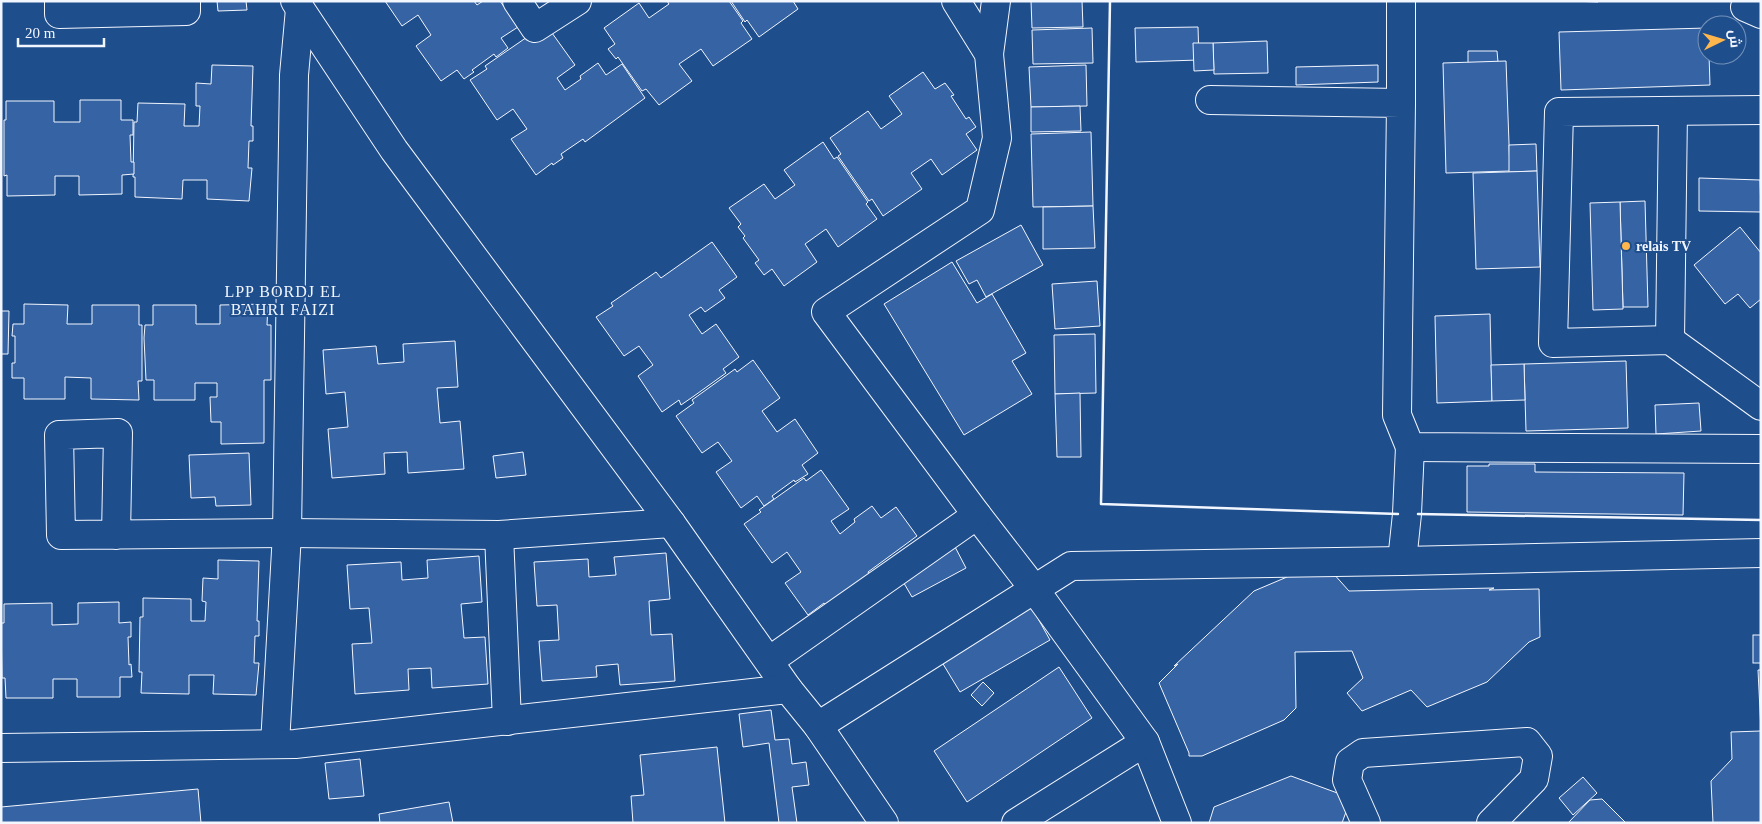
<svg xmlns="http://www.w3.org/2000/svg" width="1762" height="824" viewBox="0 0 1762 824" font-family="'Times New Roman',Cairo,serif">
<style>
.building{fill:#3563a3;stroke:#f2f6ff}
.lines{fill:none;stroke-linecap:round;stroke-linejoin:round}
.minor-casing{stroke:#f2f6ff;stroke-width:30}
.minor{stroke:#1f4e8c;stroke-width:28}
.wall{stroke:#f2f6ff;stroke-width:2.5}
.poi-dot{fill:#ffb74d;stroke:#1f4e8c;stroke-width:2}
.labels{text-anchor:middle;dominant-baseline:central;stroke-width:4;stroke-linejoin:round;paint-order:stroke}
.poi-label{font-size:14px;font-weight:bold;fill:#f2f6ff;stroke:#1f4e8c;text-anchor:start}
.quarter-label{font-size:16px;letter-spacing:1px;fill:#f2f6ff;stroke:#1f4e8c}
</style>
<rect width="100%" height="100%" fill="#1f4e8c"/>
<!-- building -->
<g class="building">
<polygon points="217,1 246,1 247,10 218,11"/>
<polygon points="385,1 474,1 477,5 483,1 500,1 518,27 501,38 508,48 496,57 494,54 472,70 474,72 464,79 457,70 441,81 416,46 431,35 418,15 402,26"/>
<polygon points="667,1 729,1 743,21 741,23 752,39 713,66 701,49 679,64 692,81 659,105 646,89 642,91 618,57 616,59 608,49 615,44 604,28 639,3 649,18 669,4"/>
<polygon points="731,1 793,1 798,9 759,37 747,20 745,22"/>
<polygon points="1031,1 1082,1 1083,27 1032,28"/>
<polygon points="1572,1 1598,1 1598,2"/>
<polygon points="547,26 575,65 557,78 565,90 581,79 580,76 598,63 606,75 622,64 645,98 585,142 583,139 561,154 563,158 553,165 552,163 536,175 511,139 527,129 513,109 497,120 470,80 487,69 485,66 530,35"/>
<polygon points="1198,27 1199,60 1136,62 1135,28"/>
<polygon points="1092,28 1093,63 1033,64 1032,30"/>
<polygon points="1707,28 1707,55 1709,55 1710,85 1561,90 1559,32"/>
<polygon points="1267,41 1268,73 1214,74 1213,43"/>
<polygon points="1193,43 1213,43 1214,70 1194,71"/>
<polygon points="1468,51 1497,51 1498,62 1468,63"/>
<polygon points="1506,61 1510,171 1446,173 1443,63"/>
<polygon points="212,65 253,66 251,126 253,126 253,141 249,141 248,168 252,168 249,201 207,199 207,180 183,180 182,199 135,197 135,177 133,177 134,122 137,122 138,103 185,104 184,126 199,126 200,106 196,106 196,83 211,84"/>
<polygon points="1086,65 1087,106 1031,107 1029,67"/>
<polygon points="1378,65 1378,82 1296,85 1296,67"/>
<polygon points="923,72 935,89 945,83 954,95 951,96 966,119 969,117 976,127 966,134 977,150 942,175 931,159 911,173 922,189 883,216 872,199 869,201 838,156 841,154 830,138 868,111 881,129 902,114 889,96"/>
<polygon points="80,100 121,100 121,120 133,120 133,135 130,135 131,162 134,162 134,174 122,175 122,194 79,195 79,176 55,176 55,195 7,196 7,175 4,176 4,120 6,120 6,101 54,101 54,122 80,122"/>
<polygon points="1080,106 1081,131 1031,132 1031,107"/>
<polygon points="1091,132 1093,206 1033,207 1031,134"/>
<polygon points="823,142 834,159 837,157 868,202 866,204 877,219 838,247 826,229 805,244 817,262 784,286 772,269 764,275 755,263 759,260 743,238 745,236 738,227 741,224 729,208 764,184 775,199 795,185 784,170"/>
<polygon points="1536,144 1537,171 1509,172 1509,145"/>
<polygon points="1537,171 1540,267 1476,269 1473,173"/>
<polygon points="1699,178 1760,180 1761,212 1699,211"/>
<polygon points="1645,201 1648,307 1623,307 1620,202"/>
<polygon points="1620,202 1623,309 1593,310 1590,203"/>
<polygon points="1093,206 1095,248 1043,249 1043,207"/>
<polygon points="1021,225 1043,265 986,297 977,280 969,284 956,261"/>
<polygon points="1740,227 1761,253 1761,299 1750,308 1738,294 1725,304 1694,265"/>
<polygon points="712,242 737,277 719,290 725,298 705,312 701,307 689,315 702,334 716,324 739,357 723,369 726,373 694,396 681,405 679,400 662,412 638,376 653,365 639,346 624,356 596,317 613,306 611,303 656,272 661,278"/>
<polygon points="952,262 977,303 992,294 1026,353 1012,361 1032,394 964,435 884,304"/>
<polygon points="1097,281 1100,326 1055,329 1052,284"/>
<polygon points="24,304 68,305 67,324 92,324 92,305 139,305 139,325 142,325 142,381 138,381 139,400 91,399 91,378 65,377 65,399 24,399 24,378 12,378 12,363 15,363 15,336 12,336 13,324 24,324"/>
<polygon points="268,304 267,325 271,325 271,380 264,380 264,443 221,444 221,422 211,422 210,397 217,397 217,383 195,383 195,400 154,400 154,380 146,380 144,338 145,325 153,325 153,305 196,305 196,324 220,324 220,305"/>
<polygon points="1,311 9,311 8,354 1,354"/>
<polygon points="1490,314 1492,401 1437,403 1435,316"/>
<polygon points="1095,334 1096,393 1055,394 1054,335"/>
<polygon points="455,341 458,387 437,388 440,423 460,421 464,469 408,473 407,452 384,453 385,474 332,478 328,429 348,427 345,392 326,394 323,350 376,346 378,364 404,362 403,344"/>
<polygon points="753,360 780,398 762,411 777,432 795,419 818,453 802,465 808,474 795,482 794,480 772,496 774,499 764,506 757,496 741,508 716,472 732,461 718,442 702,453 676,416 694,403 692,400 735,369 737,372"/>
<polygon points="1626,361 1628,428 1526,431 1524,364"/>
<polygon points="1524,364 1525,400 1492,401 1491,365"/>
<polygon points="1080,393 1081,457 1057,457 1055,394"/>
<polygon points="1699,403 1701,431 1656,434 1655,405"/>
<polygon points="523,452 526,475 496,478 493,456"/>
<polygon points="249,453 251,505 216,506 215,497 191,498 189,455"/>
<polygon points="1489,464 1535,464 1535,472 1684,473 1683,515 1467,512 1467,466 1489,466"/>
<polygon points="821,470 849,509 831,521 840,534 855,522 854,519 872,506 881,518 896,507 917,536 868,572 869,574 826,606 824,603 808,615 785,583 801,572 787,552 772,563 744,524 761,512 759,510 804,478 806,481"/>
<polygon points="953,543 966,568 912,597 898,573"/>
<polygon points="666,553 670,599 649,601 651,635 672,634 675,681 620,685 618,664 596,666 597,677 542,681 539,641 559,640 557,605 537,606 534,562 588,559 589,577 616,575 614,557"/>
<polygon points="479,556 482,602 461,604 464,638 485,637 488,684 432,688 431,668 408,669 409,690 355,694 352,644 372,643 369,608 350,609 347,565 401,562 402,580 428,578 427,560"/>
<polygon points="218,560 259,561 257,621 259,621 259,636 255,636 254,663 259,663 256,695 213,694 214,675 189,675 189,694 141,693 142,672 139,672 140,617 143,617 143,598 191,599 191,621 205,621 206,602 202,601 203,578 218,579"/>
<polygon points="1324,563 1349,591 1494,588 1489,590 1539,589 1540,637 1529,642 1487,682 1427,707 1411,690 1362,711 1347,693 1363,678 1352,651 1295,652 1296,708 1284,720 1202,756 1189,756 1189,753 1159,683 1178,664 1174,666 1254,591 1287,577 1302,564"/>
<polygon points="119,602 119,623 131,622 131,637 128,637 129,665 131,664 132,677 120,677 120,697 77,697 77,679 53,679 53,698 6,698 5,678 2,678 1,623 4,623 4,604 52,603 52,625 78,624 78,603"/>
<polygon points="1031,606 1050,640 960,692 940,659"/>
<rect x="1753" y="635" width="8" height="28"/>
<polygon points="1059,667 1092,718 967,802 934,751"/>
<polygon points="1758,670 1761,670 1761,823 1713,823 1711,781 1732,759 1731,732 1761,731"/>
<polygon points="983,682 994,693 982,706 971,695"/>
<polygon points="771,710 775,740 789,739 792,764 806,762 809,785 792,787 797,823 779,823 769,743 743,747 739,714"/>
<polygon points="717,747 725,823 633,823 631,796 644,795 640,755"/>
<polygon points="360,759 364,796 329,799 325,763"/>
<polygon points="1291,776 1351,798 1342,823 1209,823 1214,807"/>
<polygon points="1583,777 1597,793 1573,815 1559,798"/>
<polygon points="198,789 201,823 1,823 1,807"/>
<polygon points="1602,799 1626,823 1568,823 1590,800"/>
<polygon points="449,802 453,823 380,823 379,814"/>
</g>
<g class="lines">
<defs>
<g id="minor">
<polyline points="59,1 59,14 186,11 186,1"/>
<polyline points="295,1 394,150 671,523 788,689 818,726 884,823"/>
<polyline points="517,1 535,28 577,1"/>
<polyline points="956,1 989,54 997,138 980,210 826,312 977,515 1035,590 1145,742 1177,823"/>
<polyline points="1745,7 1761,14"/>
<polyline points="989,54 996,1"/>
<polyline points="1210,100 1401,103 1397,415 1410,447 1761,449"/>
<polyline points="1401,103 1401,1"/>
<polyline points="1761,110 1559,112 1553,343 1670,340 1761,406"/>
<polyline points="1670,340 1673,111"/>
<polyline points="116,535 118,433 59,435 61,535 287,533 499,535 671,523"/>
<polyline points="499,535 507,721"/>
<polyline points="1402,561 1407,514 1410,447"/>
<polyline points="769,661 977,515"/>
<polyline points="818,726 1071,566 1402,561 1761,553"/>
<polyline points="275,744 287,533 294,75 300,9"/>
<polyline points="1,748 295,744 788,689"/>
<polyline points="1016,823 1145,742"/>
<polyline points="1366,823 1347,780 1350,762 1363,753 1527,742 1538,756 1534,779 1491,823"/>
</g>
</defs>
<!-- minor casing -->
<use href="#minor" class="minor-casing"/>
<!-- minor -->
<use href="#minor" class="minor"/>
<!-- wall -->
<g class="wall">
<polyline points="1110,1 1101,504 1398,514"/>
<polyline points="1418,514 1761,520"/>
</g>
</g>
<!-- markers -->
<circle class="poi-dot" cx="1626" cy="246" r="5"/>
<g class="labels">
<!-- poi labels -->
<g class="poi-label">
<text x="1636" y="246">relais TV</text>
</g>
<!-- quarter labels -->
<g class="quarter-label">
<text x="283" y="291">LPP BORDJ EL<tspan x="283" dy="18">BAHRI FAIZI</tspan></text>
</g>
</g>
<!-- border -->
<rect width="1762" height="824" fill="none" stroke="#f2f6ff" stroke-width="5"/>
<!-- north arrow -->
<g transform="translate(1722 40) rotate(85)"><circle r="24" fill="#1f4e8c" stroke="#7391ba"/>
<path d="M0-4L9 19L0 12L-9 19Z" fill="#ffb74d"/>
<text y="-8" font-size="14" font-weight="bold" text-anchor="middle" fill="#f2f6ff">ش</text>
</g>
<!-- scale -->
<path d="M18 38v8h86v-8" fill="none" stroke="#f2f6ff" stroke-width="2.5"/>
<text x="25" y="38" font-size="15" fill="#f2f6ff" stroke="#1f4e8c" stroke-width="4" paint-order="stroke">20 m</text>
</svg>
